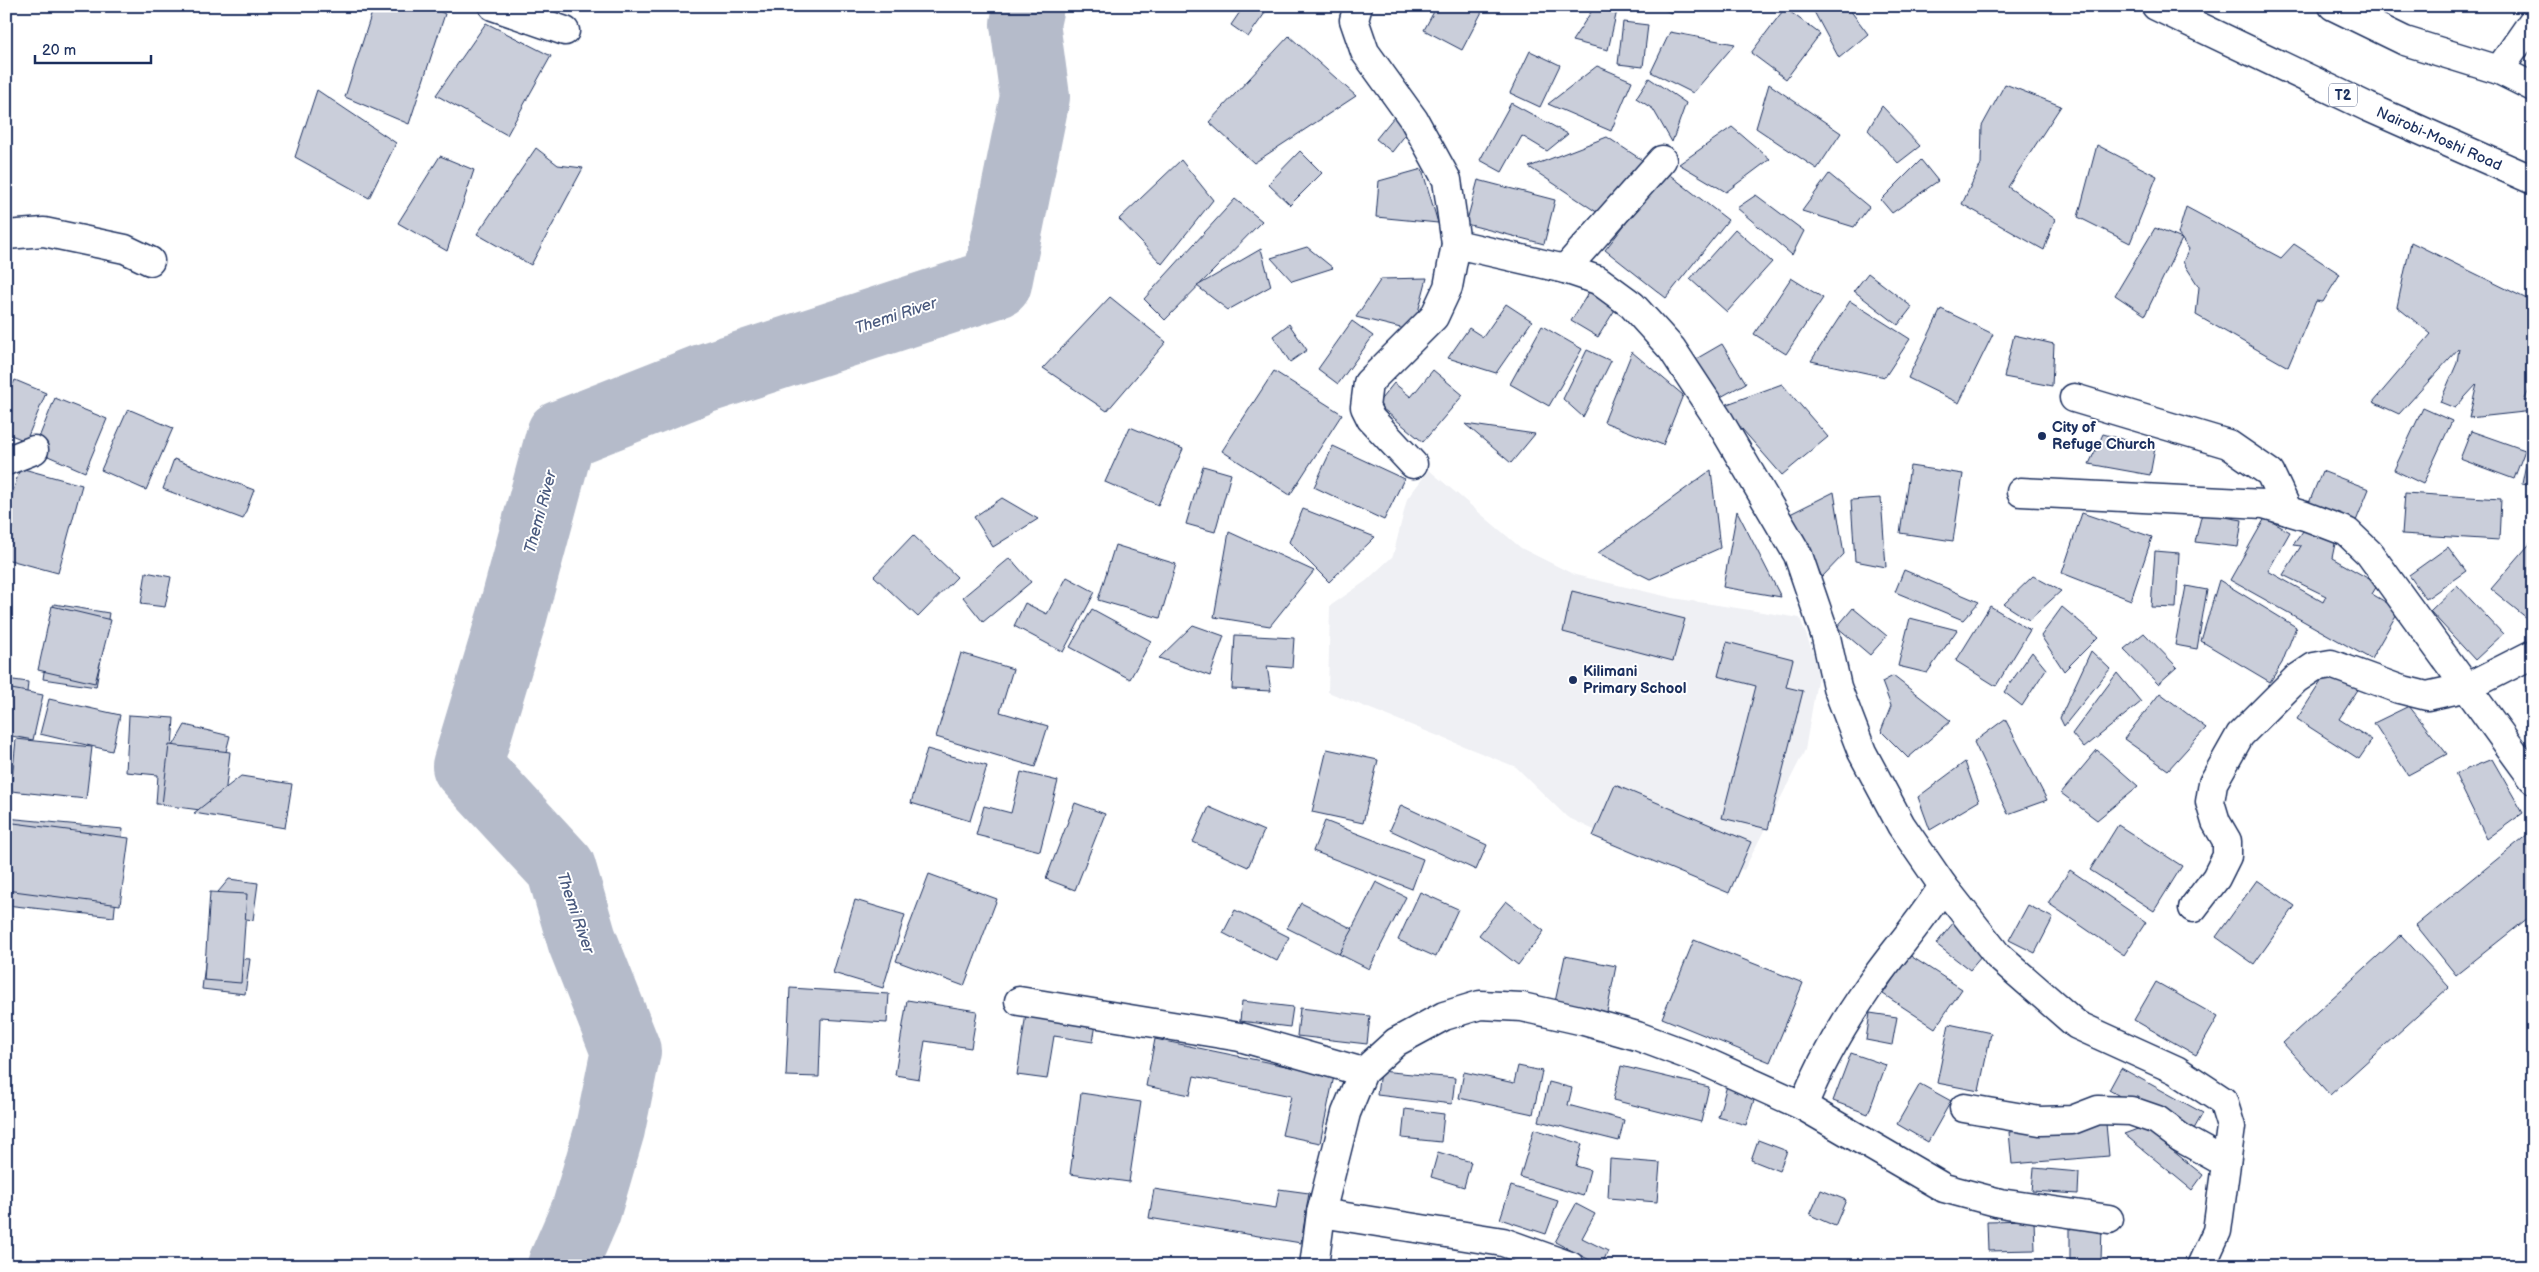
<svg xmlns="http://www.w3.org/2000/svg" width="2539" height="1272" viewBox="0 0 2539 1272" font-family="'Balsamiq Sans',sans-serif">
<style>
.built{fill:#eff0f4}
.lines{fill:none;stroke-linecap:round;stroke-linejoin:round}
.river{stroke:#b5bbca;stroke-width:70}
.building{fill:#caceda;stroke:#1b2f5e}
.minor-casing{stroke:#1b2f5e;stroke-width:31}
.highway-casing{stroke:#1b2f5e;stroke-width:31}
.minor{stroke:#fff;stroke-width:28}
.highway{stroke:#fff;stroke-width:28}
.poi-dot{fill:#1b2f5e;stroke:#fff;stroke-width:2}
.labels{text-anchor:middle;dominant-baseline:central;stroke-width:4;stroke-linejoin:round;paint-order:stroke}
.shield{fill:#fff;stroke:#5f6d8e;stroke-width:1}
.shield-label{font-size:14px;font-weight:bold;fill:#1b2f5e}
.street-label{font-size:15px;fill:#1b2f5e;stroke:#fff}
.poi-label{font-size:15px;font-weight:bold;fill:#1b2f5e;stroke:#fff;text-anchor:start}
.water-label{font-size:16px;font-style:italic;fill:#49597e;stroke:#fff}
</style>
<rect width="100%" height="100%" fill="#fff"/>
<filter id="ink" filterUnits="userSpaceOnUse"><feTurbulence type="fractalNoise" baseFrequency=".02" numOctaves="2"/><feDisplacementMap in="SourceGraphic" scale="10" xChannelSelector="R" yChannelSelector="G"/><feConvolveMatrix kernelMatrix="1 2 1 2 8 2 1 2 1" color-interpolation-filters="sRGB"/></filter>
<g filter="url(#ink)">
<!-- built -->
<polygon class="built" points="1429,470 1521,548 1575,575 1673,598 1800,618 1819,669 1805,750 1744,870 1621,843 1567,817 1516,767 1328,692 1330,606 1366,581 1393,556 1407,499"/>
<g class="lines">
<!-- river -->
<polyline class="river" points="562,1266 586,1211 610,1129 626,1051 582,940 561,868 467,766 511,620 561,435 703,379 997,283 1035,97 1025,24 1029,6"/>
</g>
<!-- building -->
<g class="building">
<polygon points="374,6 429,6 445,14 409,124 345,97"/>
<polygon points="1244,6 1255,6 1265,13 1248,37 1231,25"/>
<polygon points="1437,6 1485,6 1462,50 1424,30"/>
<polygon points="1595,6 1618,6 1608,50 1572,41"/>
<polygon points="1656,6 1674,6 1671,13"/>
<polygon points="1811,6 1847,6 1868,34 1839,58"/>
<polygon points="1785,8 1820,34 1786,79 1751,53"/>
<polygon points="1623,22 1648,25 1643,67 1618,64"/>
<polygon points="486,23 551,56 507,135 436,95"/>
<polygon points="1670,32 1735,44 1693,93 1651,72"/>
<polygon points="1289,36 1356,96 1254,163 1209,122"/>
<polygon points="1530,51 1560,65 1540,107 1510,93"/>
<polygon points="1597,66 1632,81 1611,131 1548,104"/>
<polygon points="1649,78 1686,103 1672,142 1653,109 1636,98"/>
<polygon points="1769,84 1841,133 1817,169 1756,128"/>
<polygon points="2005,84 2061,106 2008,187 2055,219 2044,250 1962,204 1981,164 1982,126"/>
<polygon points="317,90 396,143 369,198 295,157"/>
<polygon points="1511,103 1568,134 1547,151 1522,136 1502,172 1480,160"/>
<polygon points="1882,106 1920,146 1898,163 1868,130"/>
<polygon points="1394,117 1410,129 1392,152 1376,139"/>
<polygon points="1732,127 1770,159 1726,192 1679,164"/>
<polygon points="1607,137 1642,160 1604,217 1529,167"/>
<polygon points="2097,145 2157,176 2130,243 2078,217"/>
<polygon points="536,148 558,165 583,168 531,265 477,234"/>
<polygon points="1300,151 1322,173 1290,205 1268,184"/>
<polygon points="440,156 474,170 447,251 398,223"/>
<polygon points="1181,160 1213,200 1162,264 1119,219"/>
<polygon points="1921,160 1938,181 1892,213 1881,200"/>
<polygon points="1422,169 1438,223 1376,217 1379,181"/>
<polygon points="1666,172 1728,220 1666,298 1605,250"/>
<polygon points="1829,174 1869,207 1854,227 1802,211"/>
<polygon points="1478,180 1555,200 1544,244 1466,224"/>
<polygon points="1756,195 1804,231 1792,255 1737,208"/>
<polygon points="1235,199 1262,221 1165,320 1144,299"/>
<polygon points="2186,207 2281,258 2294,244 2340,274 2323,302 2316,301 2288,367 2196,315 2199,287 2183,262 2189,249 2178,234"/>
<polygon points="2155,228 2182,239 2145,315 2115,295"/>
<polygon points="1735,229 1772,262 1727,312 1690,279"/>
<polygon points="2411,242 2533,302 2533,382 2524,401 2533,400 2533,411 2469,418 2477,384 2455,408 2440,402 2457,363 2459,348 2399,414 2373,402 2431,334 2397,307"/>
<polygon points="1307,247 1333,268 1292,281 1271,258"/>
<polygon points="1261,249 1271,286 1228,310 1197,286"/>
<polygon points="1868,273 1912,307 1898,325 1854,291"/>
<polygon points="1427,278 1413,331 1356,317 1381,279"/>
<polygon points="1791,278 1823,298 1786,354 1754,334"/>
<polygon points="1589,292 1616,308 1598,337 1571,321"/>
<polygon points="1110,297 1166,342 1107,411 1043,368"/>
<polygon points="1850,301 1910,339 1885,377 1811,361"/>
<polygon points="1506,304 1532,321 1496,373 1448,358 1469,328 1483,337"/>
<polygon points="1941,309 1993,334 1959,403 1908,378"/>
<polygon points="1352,321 1373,336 1338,384 1318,369"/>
<polygon points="1289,324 1307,350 1290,362 1273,336"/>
<polygon points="1542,326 1582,349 1549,406 1510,384"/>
<polygon points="2014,335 2054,344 2052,386 2004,377"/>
<polygon points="1722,344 1746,383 1719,398 1696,359"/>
<polygon points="1587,350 1611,361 1583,417 1563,399"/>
<polygon points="1632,352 1683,395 1663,445 1604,422"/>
<polygon points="1433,370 1463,395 1423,442 1377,404 1394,383 1411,397"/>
<polygon points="1274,371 1342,414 1290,495 1222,451"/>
<polygon points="15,380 46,393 26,441 6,433 6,399"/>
<polygon points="1782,384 1828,437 1782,475 1722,406"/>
<polygon points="55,398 107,419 85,472 34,450"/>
<polygon points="2423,408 2452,421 2423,484 2394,470"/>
<polygon points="128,409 173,428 146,490 101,470"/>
<polygon points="1465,424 1535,434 1511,463"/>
<polygon points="1130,427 1183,449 1158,505 1105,482"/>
<polygon points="2533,428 2533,486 2522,484"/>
<polygon points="2471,431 2525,450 2514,479 2460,459"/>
<polygon points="2103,434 2155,448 2150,475 2089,464"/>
<polygon points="1333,446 1404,479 1384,520 1314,487"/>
<polygon points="174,459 254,490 243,519 163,489"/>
<polygon points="1203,466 1231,474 1215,532 1186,524"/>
<polygon points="1910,466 1963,474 1953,541 1900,533"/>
<polygon points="20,468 82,485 58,573 6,559 6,549 13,526 6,524 6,515"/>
<polygon points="1711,470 1720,548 1650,579 1598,553"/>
<polygon points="2322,471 2369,489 2354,526 2307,508"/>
<polygon points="1834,492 1844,554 1822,577 1790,514"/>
<polygon points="2405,493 2501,499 2499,540 2402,534"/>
<polygon points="1002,498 1038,519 993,547 974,517"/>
<polygon points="1881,498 1886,567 1855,561 1851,500"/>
<polygon points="1303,509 1375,537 1329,582 1289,542"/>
<polygon points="1737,511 1781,597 1723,587"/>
<polygon points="2082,513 2152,537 2131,600 2062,573"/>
<polygon points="2202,513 2242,520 2238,547 2195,542"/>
<polygon points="2265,518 2290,532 2268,571 2323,602 2326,596 2283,575 2301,546 2293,545 2306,527 2337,534 2332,558 2378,584 2372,594 2399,610 2371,659 2230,580"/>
<polygon points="1229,532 1314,571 1270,626 1214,617"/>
<polygon points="913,535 957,577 918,617 874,576"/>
<polygon points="2533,540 2533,623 2491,589"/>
<polygon points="1115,545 1176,564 1160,618 1098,600"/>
<polygon points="2448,547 2466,571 2426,599 2409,575"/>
<polygon points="2155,551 2179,553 2176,608 2151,607"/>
<polygon points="1010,558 1031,582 983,622 963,597"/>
<polygon points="1904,570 1979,602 1963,620 1895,592"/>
<polygon points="146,572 171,577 165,607 141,604"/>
<polygon points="2033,576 2061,591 2029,620 2004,604"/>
<polygon points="1067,577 1095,592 1063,652 1014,626 1025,603 1047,614"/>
<polygon points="2219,580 2296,627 2282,663 2270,682 2201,641"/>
<polygon points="2457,585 2503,634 2475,660 2430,611"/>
<polygon points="2186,586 2207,590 2197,649 2175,645"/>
<polygon points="1572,591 1685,619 1673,661 1563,632"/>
<polygon points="54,604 109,613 96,687 43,679"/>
<polygon points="52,606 111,620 95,683 38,670"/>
<polygon points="1990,606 2030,630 1996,686 1956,661"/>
<polygon points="2062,607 2098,637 2064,671 2041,636"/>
<polygon points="1853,608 1887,636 1870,655 1837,627"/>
<polygon points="1092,609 1151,641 1130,679 1070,647"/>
<polygon points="1910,618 1957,630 1927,673 1898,666"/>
<polygon points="1193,625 1224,636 1210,676 1159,658"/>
<polygon points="2144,633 2177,667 2158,684 2124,649"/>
<polygon points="1235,635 1294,638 1292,668 1267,666 1271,691 1232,689"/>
<polygon points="1727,642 1793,659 1786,687 1803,691 1768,829 1722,818 1756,686 1718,676"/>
<polygon points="2091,651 2110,669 2064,726 2060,718"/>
<polygon points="2032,652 2046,669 2022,706 2004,692"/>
<polygon points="961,653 1013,669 1000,712 1048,726 1035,767 936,737"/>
<polygon points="2331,666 2361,685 2339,719 2372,740 2359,759 2297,719"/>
<polygon points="2117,673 2141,702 2084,748 2072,734"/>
<polygon points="1893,676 1951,721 1908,758 1881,731 1891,706 1882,682"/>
<polygon points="6,679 28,682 23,733 6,732"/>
<polygon points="6,688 43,695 33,740 6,735"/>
<polygon points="2160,693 2206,728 2168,770 2124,739"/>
<polygon points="49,699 120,715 112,751 40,734"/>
<polygon points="2409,706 2447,754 2408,775 2374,723"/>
<polygon points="129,715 174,718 172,748 185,725 230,736 217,787 188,806 156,804 158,775 126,772"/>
<polygon points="2005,719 2047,800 2008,814 1974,742"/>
<polygon points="16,739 92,747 86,799 11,791"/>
<polygon points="169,745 230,752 223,813 162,805"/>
<polygon points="927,749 987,766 970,821 911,803"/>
<polygon points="1327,749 1378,760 1363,823 1312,812"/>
<polygon points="2097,750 2138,786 2097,820 2061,793"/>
<polygon points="2492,759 2523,813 2487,839 2455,774"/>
<polygon points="1965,762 1979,801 1930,830 1918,797"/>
<polygon points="1021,772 1058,781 1040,851 976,835 984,806 1011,813"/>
<polygon points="241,776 292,784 285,828 194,813"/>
<polygon points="1615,785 1751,842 1729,893 1593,836"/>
<polygon points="1075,803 1105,814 1075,890 1046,879"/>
<polygon points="1401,805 1487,845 1476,870 1390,830"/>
<polygon points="1209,807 1264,831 1248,867 1193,842"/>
<polygon points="6,818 123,829 114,917 6,905"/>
<polygon points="1325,821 1423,859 1412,889 1313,851"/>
<polygon points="6,822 129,838 120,905 6,890"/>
<polygon points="2118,825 2182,866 2154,911 2090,870"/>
<polygon points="2533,830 2533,914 2456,975 2416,925"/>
<polygon points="2070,870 2146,922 2124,955 2048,903"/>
<polygon points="929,874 997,899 964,986 896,961"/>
<polygon points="229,879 258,883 253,920 239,918 234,958 250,959 245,994 202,989 213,898"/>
<polygon points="2257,880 2295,906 2254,964 2216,937"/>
<polygon points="1376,882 1406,897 1369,969 1339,954"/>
<polygon points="210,892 247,894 241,983 204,980"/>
<polygon points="1420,892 1458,909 1436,957 1398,940"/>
<polygon points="855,900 905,915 883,988 833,973"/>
<polygon points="1506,901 1544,931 1518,965 1479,935"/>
<polygon points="1301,903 1353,929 1339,954 1287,928"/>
<polygon points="2028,905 2053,918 2035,953 2009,940"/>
<polygon points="1235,910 1289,937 1277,961 1223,933"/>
<polygon points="1954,922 1988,949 1970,970 1936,944"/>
<polygon points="2401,935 2449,987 2330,1095 2283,1043"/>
<polygon points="1694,940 1803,983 1770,1062 1662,1018"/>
<polygon points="1909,955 1962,989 1935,1028 1883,994"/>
<polygon points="1565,956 1616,966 1607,1012 1555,1002"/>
<polygon points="2156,982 2218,1017 2196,1055 2134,1020"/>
<polygon points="790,988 889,994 887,1023 821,1019 819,1077 786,1076"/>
<polygon points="907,1000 977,1011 971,1048 925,1041 919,1079 895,1075"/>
<polygon points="1242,1001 1293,1007 1290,1027 1240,1021"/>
<polygon points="1027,1007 1097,1018 1093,1042 1054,1036 1047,1079 1017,1075"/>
<polygon points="1300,1008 1370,1016 1367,1044 1297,1036"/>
<polygon points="1870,1013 1897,1017 1892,1045 1866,1040"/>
<polygon points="1949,1024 1991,1033 1979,1091 1937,1083"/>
<polygon points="1155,1039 1334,1076 1320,1143 1282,1135 1291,1096 1194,1076 1190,1095 1146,1086"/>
<polygon points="1851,1053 1886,1065 1868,1114 1833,1101"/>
<polygon points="1518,1066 1542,1071 1533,1114 1459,1098 1464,1072 1514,1083"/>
<polygon points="1621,1066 1709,1087 1701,1122 1613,1100"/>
<polygon points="2121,1068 2203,1113 2190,1136 2109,1090"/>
<polygon points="1380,1071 1455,1078 1452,1104 1377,1095"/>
<polygon points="1549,1082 1572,1088 1568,1105 1624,1120 1619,1141 1539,1121"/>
<polygon points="1728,1082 1757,1091 1746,1125 1718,1117"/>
<polygon points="1920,1084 1951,1101 1928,1142 1897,1124"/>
<polygon points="1081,1093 1141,1102 1129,1182 1070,1174"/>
<polygon points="1405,1109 1444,1114 1441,1142 1402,1138"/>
<polygon points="2106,1124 2109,1156 2012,1164 2009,1132"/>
<polygon points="2143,1127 2203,1175 2192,1190 2124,1134"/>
<polygon points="1534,1129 1582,1144 1576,1166 1590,1170 1583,1196 1520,1177"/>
<polygon points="1758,1140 1787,1151 1779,1171 1751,1160"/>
<polygon points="1438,1152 1471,1162 1464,1187 1431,1177"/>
<polygon points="1610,1159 1660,1163 1657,1202 1608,1198"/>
<polygon points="2034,1168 2079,1172 2078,1194 2032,1191"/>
<polygon points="1511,1186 1558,1201 1546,1234 1500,1219"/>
<polygon points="1154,1189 1276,1208 1279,1189 1309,1193 1301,1243 1149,1218"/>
<polygon points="1821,1190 1846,1200 1835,1226 1810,1215"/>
<polygon points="1576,1204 1595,1214 1582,1238 1608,1251 1601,1266 1555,1242"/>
<polygon points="2034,1220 2035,1250 1988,1251 1987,1221"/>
<polygon points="2070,1224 2102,1225 2101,1261 2070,1260"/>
</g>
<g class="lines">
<defs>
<g id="minor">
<polyline points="493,6 565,31"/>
<polyline points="1358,6 1354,20 1365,52 1414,120 1447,180 1456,244 1448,287 1434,317 1368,383 1365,407 1371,419 1413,464"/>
<polyline points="2499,70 2533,21"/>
<polyline points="6,235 44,232 125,249 150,261"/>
<polyline points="1456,244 1565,269 1598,280 1632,305 1672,349 1720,422 1798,555 1826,637 1837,687 1862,752 1901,825 1943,886 1998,956 2077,1025 2176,1070 2223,1101 2231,1127 2217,1231 2201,1266"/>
<polyline points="1565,269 1662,160"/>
<polyline points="2074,398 2228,444 2270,473 2288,511"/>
<polyline points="6,461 34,450"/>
<polyline points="2021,492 2264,504 2305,516 2347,532 2369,553 2533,779"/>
<polyline points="2193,908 2216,878 2227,856 2227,841 2216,822 2210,802 2213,783 2240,735 2296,679 2314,667 2331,664 2399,689 2427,696 2468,687 2533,654"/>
<polyline points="1019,1001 1240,1037 1363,1072"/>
<polyline points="1803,1106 1944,1188 2000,1203 2109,1219"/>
<polyline points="1964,1108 2040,1121 2072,1120 2098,1110 2131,1111 2157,1120 2181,1138 2226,1163"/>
<polyline points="1321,1213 1503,1242 1570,1266"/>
<path d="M1314,1266l7,-53 25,-100 17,-41 33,-30 48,-26 36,-11 42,2 62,14 53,15 62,23 104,47c16,-40 39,-80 63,-115 24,-36 54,-67 77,-105"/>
</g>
<g id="highway">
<polyline points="2156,6 2368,107 2533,180"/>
<polyline points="2333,6 2405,41 2499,70 2533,87"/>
</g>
</defs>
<!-- minor casing -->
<use href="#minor" class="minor-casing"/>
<!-- highway casing -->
<use href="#highway" class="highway-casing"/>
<!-- minor -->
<use href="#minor" class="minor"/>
<!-- highway -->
<use href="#highway" class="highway"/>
</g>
</g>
<!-- markers -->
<g class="poi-dot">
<circle cx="2042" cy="436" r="5"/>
<circle cx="1573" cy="680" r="5"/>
</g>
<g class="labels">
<!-- shield labels -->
<rect class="shield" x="2329" y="83.5" width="28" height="23" rx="4"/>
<g class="shield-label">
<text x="2343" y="95">T2</text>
</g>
<!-- street labels -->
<g class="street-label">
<text transform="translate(2439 139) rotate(24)">Nairobi-Moshi Road</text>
</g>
<!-- poi labels -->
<g class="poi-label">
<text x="2052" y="427">City of<tspan x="2052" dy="17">Refuge Church</tspan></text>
<text x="1583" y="671">Kilimani<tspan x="1583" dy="17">Primary School</tspan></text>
</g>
<!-- water labels -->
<g class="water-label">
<text transform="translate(896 316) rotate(-18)">Themi River</text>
<text transform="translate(541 512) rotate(-75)">Themi River</text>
<text transform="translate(575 913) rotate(71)">Themi River</text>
</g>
</g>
<!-- margin -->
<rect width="2539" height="1272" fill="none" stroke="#fff" stroke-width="25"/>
<rect x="12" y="12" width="2514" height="1247" fill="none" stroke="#1b2f5e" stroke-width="2" filter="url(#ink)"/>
<!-- scale -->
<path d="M35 55v8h116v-8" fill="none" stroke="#1b2f5e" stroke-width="2.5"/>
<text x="42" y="55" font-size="15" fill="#1b2f5e" stroke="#ffffff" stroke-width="4" paint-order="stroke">20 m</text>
</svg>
